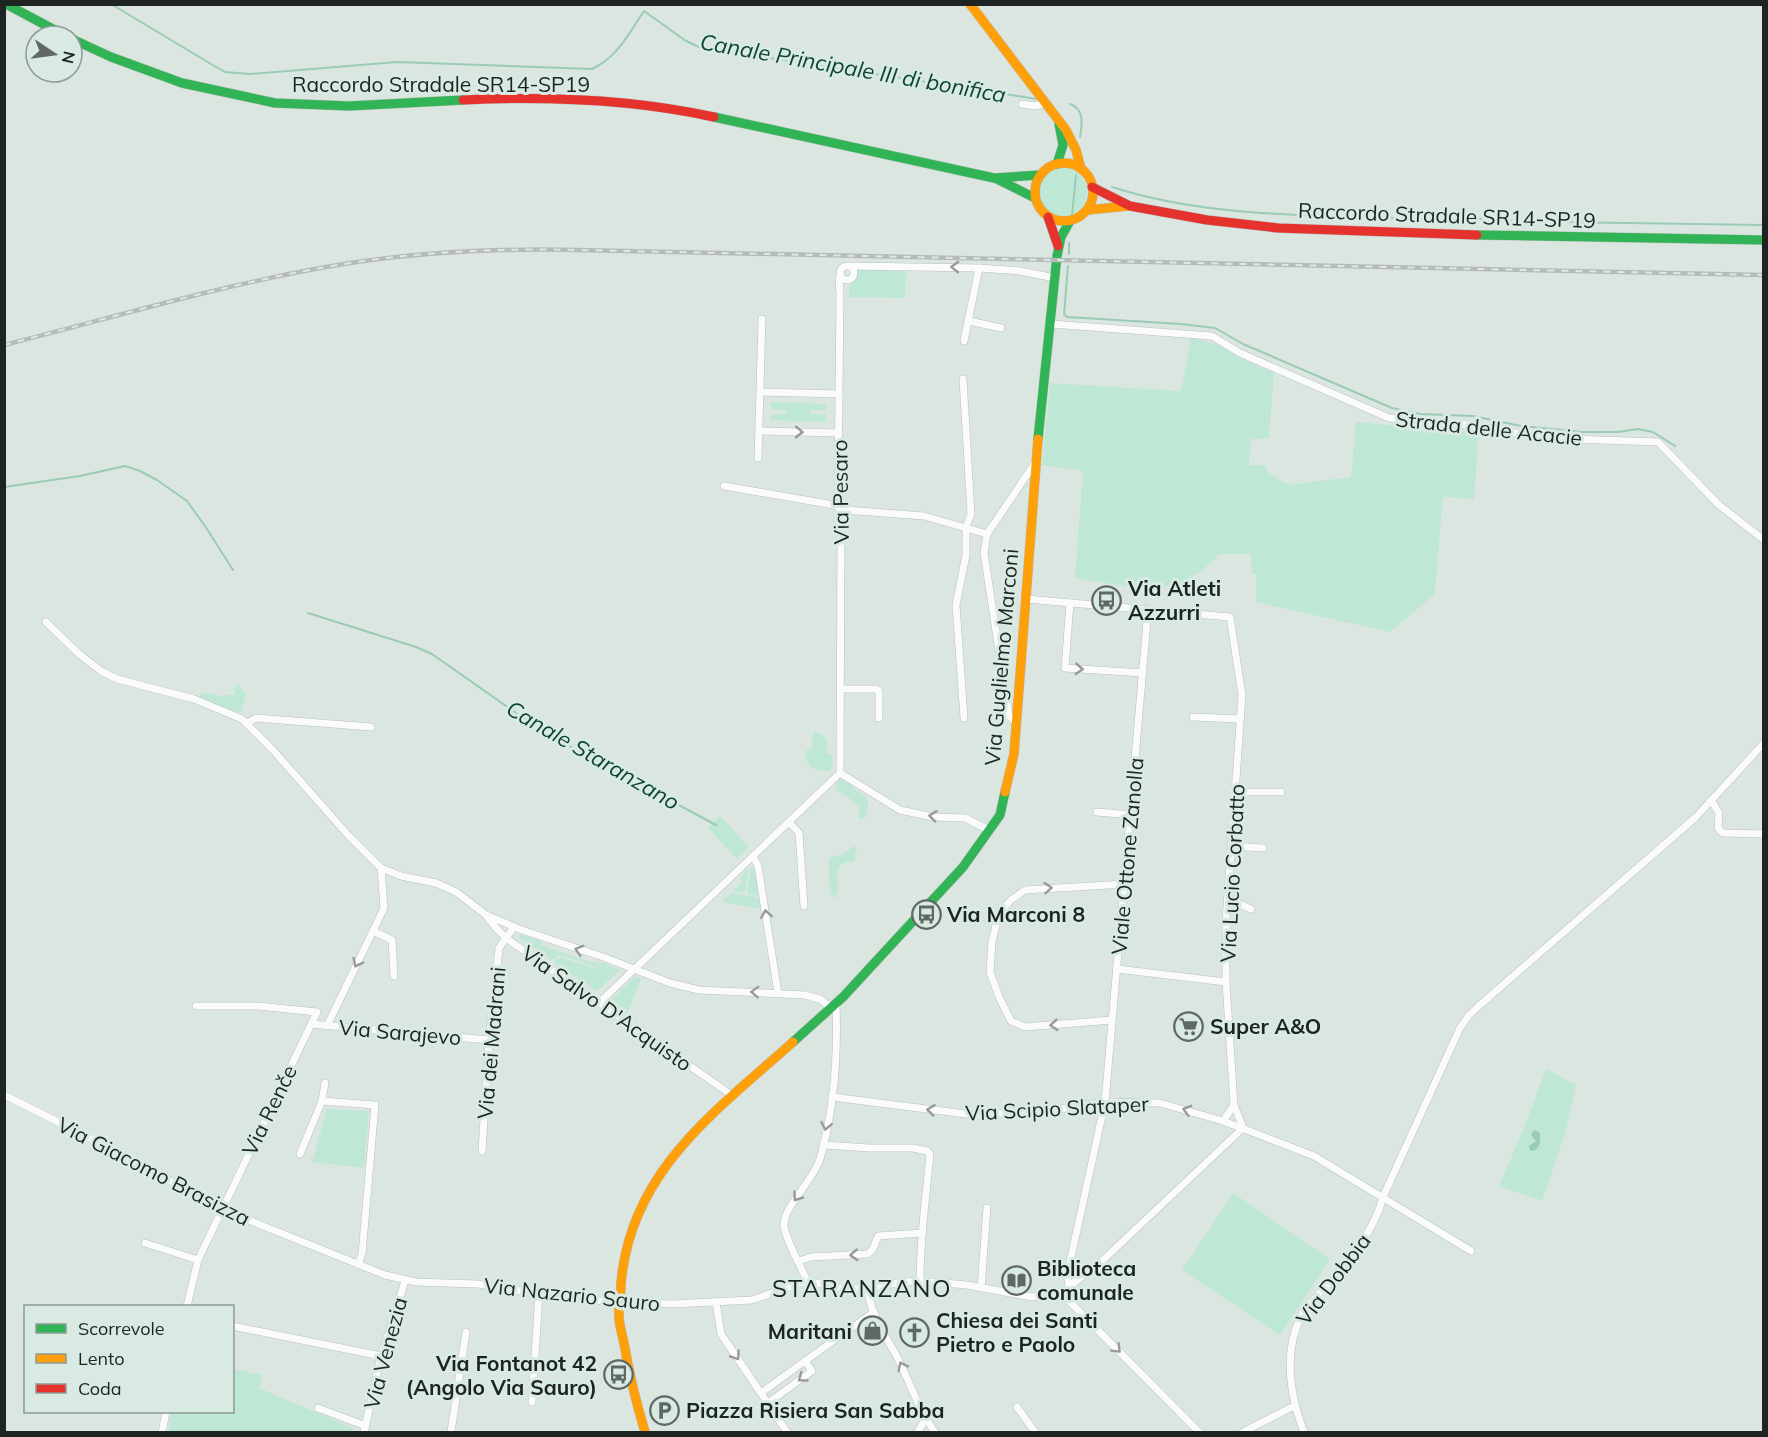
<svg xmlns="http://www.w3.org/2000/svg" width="1768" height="1437" viewBox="0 0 1768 1437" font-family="Mulish,sans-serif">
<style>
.green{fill:#bee7d5}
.water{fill:#9acbb6}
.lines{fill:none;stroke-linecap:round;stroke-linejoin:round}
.stream{stroke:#9acbb6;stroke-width:2}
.street-casing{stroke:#b9c1bd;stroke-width:8}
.fast-casing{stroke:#b9c1bd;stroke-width:10}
.slow-casing{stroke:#b9c1bd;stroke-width:10}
.jam-casing{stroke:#b9c1bd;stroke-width:10}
.street{stroke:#fafbfa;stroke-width:7}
.fast{stroke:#30b455;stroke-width:9}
.slow{stroke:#ff9f0a;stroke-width:9}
.jam{stroke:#e5322d;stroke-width:9}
.rail-casing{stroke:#b7bab8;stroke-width:4.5}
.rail{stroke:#d8eae2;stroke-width:2;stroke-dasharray:7;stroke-linecap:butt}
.oneway{stroke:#979a98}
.labels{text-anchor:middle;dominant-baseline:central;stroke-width:6;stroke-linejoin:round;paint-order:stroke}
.street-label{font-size:21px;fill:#1d2421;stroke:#d8eae2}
.poi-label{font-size:21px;font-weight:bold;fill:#1d2421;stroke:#d8eae2;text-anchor:start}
.water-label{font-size:22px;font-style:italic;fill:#0d4533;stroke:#d8eae2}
.quarter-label{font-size:24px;letter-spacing:1.5px;fill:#1d2421;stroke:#d8eae2}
</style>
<rect width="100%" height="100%" fill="#dce6e1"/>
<!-- green -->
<g class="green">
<circle cx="1063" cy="192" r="24"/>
<polygon points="857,270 906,271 905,298 849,297 850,282 856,277"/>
<path d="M1191,338l25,6 28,16 30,13 -5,65 -18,1 -2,26 18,1v6l22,13 62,-8 5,-55 123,11 -5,66 -31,-2 -8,97 -45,38 -134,-30v-28h-4l-1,-20h-32c-44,50 -86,32 -144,24l8,-107 -41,-6 8,-82 131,8z"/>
<polygon points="771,402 826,404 826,410 811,410 811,414 826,415 826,422 771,420 771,414 786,414 787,410 771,409"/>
<polygon points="237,684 246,694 241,712 234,712 199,698 201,692 222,696 236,694 233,689 235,688"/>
<path d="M815,732l6,2 6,6 -1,13 5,1c3,5 3,13 -2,17l-16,-2 -6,-7 -2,-10 8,-6 -1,-10z"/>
<path d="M839,779c11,2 17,13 28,19l1,7 -3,13 -7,1 2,-11 -17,-15 -8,-2z"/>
<polygon points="720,816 749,847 737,859 708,828"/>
<polygon points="854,846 857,848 854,861 843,863 838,867 837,876 839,888 836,897 832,897 829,886 829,860 832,856 842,855"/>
<polygon points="751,867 755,870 759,896 749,894 747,891"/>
<polygon points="749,868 745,891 742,893 733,891 743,882 740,877"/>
<path d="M732,893c10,2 18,3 28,5l2,11 -40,-7z"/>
<polygon points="520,934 543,942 540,945 594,963 597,961 600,962 596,967 561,955 552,960 519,938"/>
<polygon points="561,957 596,969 602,962 620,970 597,991 554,962"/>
<polygon points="635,977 641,978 627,1014 610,1001"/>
<polygon points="1546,1069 1576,1085 1566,1131 1542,1201 1499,1186 1524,1128"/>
<polygon points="327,1109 369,1111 364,1168 312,1162"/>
<polygon points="1233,1193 1330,1259 1280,1335 1182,1270"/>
<polygon points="233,1369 262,1375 259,1388 353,1428 353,1432 168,1432 172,1412 232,1412"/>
</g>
<!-- water -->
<path class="water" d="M1534,1130l5,2c3,8 1,17 -7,19l-2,-1 -1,-4 7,-5 -5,-6z"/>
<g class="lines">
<!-- stream -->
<g class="stream">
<path d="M111,4l100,60 14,8 25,2 147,-12 195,7c26,-12 37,-36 52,-58l42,30 13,6 338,52"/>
<path d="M1070,104c15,5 12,21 10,33"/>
<path d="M1112,187c90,29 188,28 282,31 23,0 45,-6 68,-3 11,2 21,5 32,6l270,4"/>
<polyline points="1072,216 1076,175"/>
<polyline points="1069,243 1069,254"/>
<polyline points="1068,266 1064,314 1067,317 1181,324 1215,328 1243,344 1392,408 1420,414 1473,416 1521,426 1582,432 1618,432 1638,429 1653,432 1675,446"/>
<polyline points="4,487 80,476 125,466 140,471 157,480 187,501 205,526 233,570"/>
<polyline points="308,613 416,647 432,654 543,732 716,825"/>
</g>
<defs>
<g id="street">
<polyline points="1022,104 1035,106 1047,103"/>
<circle cx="847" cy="273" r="7"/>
<polyline points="849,266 979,268 1020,271 1055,278"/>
<polyline points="969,321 1001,328"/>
<polyline points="1051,324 1212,336 1240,353 1389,418 1480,426 1541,438 1658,442 1719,505 1764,540"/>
<polyline points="964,341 979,268"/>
<polyline points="963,379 971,514 966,527 966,555 956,605 964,718"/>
<polyline points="761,392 839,394"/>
<polyline points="759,431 839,433"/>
<polyline points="758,458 762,319"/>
<polyline points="724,486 834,505 845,510 924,516 987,534"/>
<polyline points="1026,599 1230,617 1242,695 1226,921 1226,982 1234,1105 1243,1128"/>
<polyline points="1070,603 1065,668 1143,673"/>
<polyline points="46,622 79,654 101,671 117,679 194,699 242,719 272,749 348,835 381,868 401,876 436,883 456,892 486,915 522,930 603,957 670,983 699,990 805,995 820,999 831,1008"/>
<polyline points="841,689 875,689 879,691 879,718"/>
<polyline points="1193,717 1240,719"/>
<polyline points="1016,722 1009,716 984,553 987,534 1035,463"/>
<polyline points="247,723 256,718 371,727"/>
<polyline points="840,773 900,810 933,817 965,818 989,830"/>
<polyline points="1236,792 1281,792"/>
<polyline points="1711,800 1719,813 1718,828 1723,833 1764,834"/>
<polyline points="1097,812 1132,815"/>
<polyline points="789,822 799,833 804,906"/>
<polyline points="1231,846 1263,848"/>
<polyline points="753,856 758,866 778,993"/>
<polyline points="1228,899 1251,909"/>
<polyline points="486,915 496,928 506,938 733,1096"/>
<polyline points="373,931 392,940 394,976"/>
<polyline points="1117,969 1226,982"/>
<polyline points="600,1002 840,773 841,529 838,492 840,295 839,281 840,275"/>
<polyline points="1112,1020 1025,1027 1011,1021 999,997 990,972 992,942 999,913 1011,900 1025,890 1125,884"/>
<polyline points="311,1024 489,1040"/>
<polyline points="327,1026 384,908 381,868"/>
<polyline points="4,1095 118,1152 221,1209 385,1275 416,1282 478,1284 539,1294 619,1303 672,1304 752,1300 807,1281 845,1289 868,1288 903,1282 920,1281 967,1285 1032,1297 1061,1293 1103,1260 1243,1128"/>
<polyline points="832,1097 974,1115 1047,1111 1105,1102 1160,1103 1223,1121 1314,1156 1471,1251"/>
<polyline points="322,1101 325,1083"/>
<polyline points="1223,1121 1234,1105"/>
<path d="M823,1145l47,3h43l14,3 3,3c-4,43 -10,84 -10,127"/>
<polyline points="482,1151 489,1040 499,948 514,927"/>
<polyline points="300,1154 322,1101 375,1105 362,1254 358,1264"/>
<polyline points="145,1243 198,1260"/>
<polyline points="799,1261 811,1257 868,1254 873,1249 878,1236 922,1233"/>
<path d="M807,1281c-6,-15 -21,-40 -23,-55 -2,-17 30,-47 36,-67 14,-49 18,-104 16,-155"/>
<path d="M868,1288c1,27 22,53 33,77 11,23 19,47 34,67"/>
<polyline points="981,1288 987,1208"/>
<polyline points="1070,1288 1067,1276 1105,1102 1148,610"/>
<polyline points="1061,1293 1199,1432"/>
<polyline points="716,1302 721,1334 787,1432"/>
<polyline points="187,1306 198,1260 317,1012 258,1006 196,1006"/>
<polyline points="232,1326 381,1356"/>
<polyline points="805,1361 874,1312"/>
<polyline points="761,1393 805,1361 812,1371 768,1403"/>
<polyline points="532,1402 539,1294"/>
<polyline points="1017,1407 1035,1432"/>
<polyline points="318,1408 366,1426"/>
<polyline points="162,1432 166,1412"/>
<polyline points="364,1432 381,1356 405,1281"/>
<polyline points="451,1432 466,1332"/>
<polyline points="918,1432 925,1419"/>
<polyline points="1243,1432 1294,1406"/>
<path d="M1304,1432c-15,-39 -21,-82 -1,-120 30,-36 68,-69 80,-115l77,-169 9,-13 12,-11 215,-187 68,-74"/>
</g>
<g id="fast">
<polyline points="6,4 66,36"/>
<polyline points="72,39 111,57 182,83 275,103 349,106 463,100"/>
<polyline points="714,117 994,178 1040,175"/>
<polyline points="1057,164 1063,145 1059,124"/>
<polyline points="997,179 1035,198"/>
<polyline points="1477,235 1764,240"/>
<polyline points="1038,439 1057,256 1061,237 1070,221"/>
<polyline points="793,1042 843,997 963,867 1000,815 1005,792"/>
</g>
<g id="slow">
<polyline points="970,4 1066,130 1076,150 1081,169"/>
<circle cx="1064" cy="192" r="29"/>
<polyline points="1087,210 1128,206"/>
<polyline points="1005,792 1014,754 1038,439"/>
<path d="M645,1432c-9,-30 -16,-58 -21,-89 -2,-9 -5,-18 -5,-27 -1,-10 2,-21 2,-32 9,-113 95,-173 172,-242"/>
</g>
<g id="jam">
<path d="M463,100c84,-4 169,-1 251,17"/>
<polyline points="1092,187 1130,206 1207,220 1278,228 1477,235"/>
<polyline points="1048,217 1058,246"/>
</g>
</defs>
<!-- street casing -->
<use href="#street" class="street-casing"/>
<!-- fast casing -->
<use href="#fast" class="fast-casing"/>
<!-- slow casing -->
<use href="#slow" class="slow-casing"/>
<!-- jam casing -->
<use href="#jam" class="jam-casing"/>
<!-- street -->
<use href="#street" class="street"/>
<!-- fast -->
<use href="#fast" class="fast"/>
<!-- slow -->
<use href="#slow" class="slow"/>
<!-- jam -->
<use href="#jam" class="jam"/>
<defs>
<path id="rail" d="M4,345c107,-27 214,-59 322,-78 84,-15 168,-19 253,-17l1185,25"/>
</defs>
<!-- rail casing -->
<use href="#rail" class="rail-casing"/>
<!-- rail -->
<use href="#rail" class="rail"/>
</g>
<!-- one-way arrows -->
<defs><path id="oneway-chevron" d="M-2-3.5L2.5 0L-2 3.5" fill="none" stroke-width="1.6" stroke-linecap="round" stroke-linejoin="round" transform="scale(1.5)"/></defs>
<g class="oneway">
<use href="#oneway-chevron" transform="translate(955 267) rotate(-179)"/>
<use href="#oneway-chevron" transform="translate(799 432) rotate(1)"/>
<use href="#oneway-chevron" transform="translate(1079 669) rotate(4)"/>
<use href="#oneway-chevron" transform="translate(933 816) rotate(-173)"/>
<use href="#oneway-chevron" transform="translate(1048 888) rotate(-5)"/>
<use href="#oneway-chevron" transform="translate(766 914) rotate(-99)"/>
<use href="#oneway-chevron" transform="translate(579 950) rotate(-163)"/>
<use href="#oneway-chevron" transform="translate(357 963) rotate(116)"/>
<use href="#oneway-chevron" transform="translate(755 992) rotate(-178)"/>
<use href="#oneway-chevron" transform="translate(1054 1025) rotate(175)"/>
<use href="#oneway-chevron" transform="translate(931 1110) rotate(-173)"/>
<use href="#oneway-chevron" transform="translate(1187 1110) rotate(-164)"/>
<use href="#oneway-chevron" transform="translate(826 1126) rotate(101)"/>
<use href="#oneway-chevron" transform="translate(797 1197) rotate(125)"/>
<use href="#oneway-chevron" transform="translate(854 1255) rotate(177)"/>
<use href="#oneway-chevron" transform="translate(1117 1349) rotate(45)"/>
<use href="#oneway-chevron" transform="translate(736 1356) rotate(56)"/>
<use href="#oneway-chevron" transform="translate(902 1366) rotate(-116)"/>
<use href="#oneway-chevron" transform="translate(802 1378) rotate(144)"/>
</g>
<!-- icons -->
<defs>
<symbol id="bus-ring" viewBox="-11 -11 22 22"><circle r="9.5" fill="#d8eae2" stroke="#606864" stroke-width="1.5"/><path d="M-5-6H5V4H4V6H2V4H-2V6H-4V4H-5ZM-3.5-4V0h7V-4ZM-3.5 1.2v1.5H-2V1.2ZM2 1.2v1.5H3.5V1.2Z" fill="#606864"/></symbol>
<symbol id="supermarket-ring" viewBox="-11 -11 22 22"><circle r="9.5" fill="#d8eae2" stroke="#606864" stroke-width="1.5"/><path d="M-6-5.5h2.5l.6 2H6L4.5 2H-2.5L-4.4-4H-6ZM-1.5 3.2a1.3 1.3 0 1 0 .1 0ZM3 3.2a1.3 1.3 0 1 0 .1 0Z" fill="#606864"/></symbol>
<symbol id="library-ring" viewBox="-11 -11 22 22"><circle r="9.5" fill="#d8eae2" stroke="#606864" stroke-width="1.5"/><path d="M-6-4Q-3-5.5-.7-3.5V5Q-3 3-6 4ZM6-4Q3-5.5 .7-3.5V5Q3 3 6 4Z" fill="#606864"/></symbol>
<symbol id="shop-ring" viewBox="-11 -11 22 22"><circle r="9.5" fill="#d8eae2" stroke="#606864" stroke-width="1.5"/><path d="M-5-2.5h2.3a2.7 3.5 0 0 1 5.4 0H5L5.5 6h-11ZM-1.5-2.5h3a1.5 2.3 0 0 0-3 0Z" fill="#606864"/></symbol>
<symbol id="church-ring" viewBox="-11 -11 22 22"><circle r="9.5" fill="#d8eae2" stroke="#606864" stroke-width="1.5"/><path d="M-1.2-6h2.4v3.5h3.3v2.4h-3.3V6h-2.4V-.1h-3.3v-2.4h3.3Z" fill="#606864"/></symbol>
<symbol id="parking-ring" viewBox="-11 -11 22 22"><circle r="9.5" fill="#d8eae2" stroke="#606864" stroke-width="1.5"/><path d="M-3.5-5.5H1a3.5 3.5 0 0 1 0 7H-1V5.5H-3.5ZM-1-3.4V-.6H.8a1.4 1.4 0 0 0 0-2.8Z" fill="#606864"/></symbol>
</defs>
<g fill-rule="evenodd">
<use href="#bus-ring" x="1090" y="584" width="33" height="33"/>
<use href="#bus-ring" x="910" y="898" width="33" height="33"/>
<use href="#supermarket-ring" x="1172" y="1010" width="33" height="33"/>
<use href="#library-ring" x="1000" y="1264" width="33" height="33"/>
<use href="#shop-ring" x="856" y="1314" width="33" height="33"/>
<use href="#church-ring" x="898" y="1316" width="33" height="33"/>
<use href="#bus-ring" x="602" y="1358" width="33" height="33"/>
<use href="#parking-ring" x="648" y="1394" width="33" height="33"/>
</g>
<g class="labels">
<!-- street labels -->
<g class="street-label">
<text x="441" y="84">Raccordo Stradale SR14-SP19</text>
<text transform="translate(1447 215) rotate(2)">Raccordo Stradale SR14-SP19</text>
<text transform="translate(1489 428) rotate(6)">Strada delle Acacie</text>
<text transform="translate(840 492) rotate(-91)">Via Pesaro</text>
<text transform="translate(1001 657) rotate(-85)">Via Guglielmo Marconi</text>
<text transform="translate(1127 856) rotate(-85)">Viale Ottone Zanolla</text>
<text transform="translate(1232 873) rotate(-87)">Via Lucio Corbatto</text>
<text transform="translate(607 1008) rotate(35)">Via Salvo D'Acquisto</text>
<text transform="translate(400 1032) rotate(5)">Via Sarajevo</text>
<text transform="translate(491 1043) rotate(-85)">Via dei Madrani</text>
<text transform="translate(1057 1108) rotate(-3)">Via Scipio Slataper</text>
<text transform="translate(269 1110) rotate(-64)">Via Renče</text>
<text transform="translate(154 1171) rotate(27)">Via Giacomo Brasizza</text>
<text transform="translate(1333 1279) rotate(-53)">Via Dobbia</text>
<text transform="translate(572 1294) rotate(6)">Via Nazario Sauro</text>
<text transform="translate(385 1353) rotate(-75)">Via Venezia</text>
</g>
<!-- poi labels -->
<g class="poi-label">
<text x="1128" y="588">Via Atleti<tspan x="1128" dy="24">Azzurri</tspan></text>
<text x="947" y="914">Via Marconi 8</text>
<text x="1210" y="1026">Super A&amp;O</text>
<text x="1037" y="1268">Biblioteca<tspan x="1037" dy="24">comunale</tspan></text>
<text x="936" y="1320">Chiesa dei Santi<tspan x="936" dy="24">Pietro e Paolo</tspan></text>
<text x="852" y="1331" text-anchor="end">Maritani</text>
<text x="597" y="1363" text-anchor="end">Via Fontanot 42<tspan x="597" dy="24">(Angolo Via Sauro)</tspan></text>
<text x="686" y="1410">Piazza Risiera San Sabba</text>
</g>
<!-- water labels -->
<g class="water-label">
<text transform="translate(853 68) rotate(10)">Canale Principale III di bonifica</text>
<text transform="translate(593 755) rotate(30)">Canale Staranzano</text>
</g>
<!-- quarter labels -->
<g class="quarter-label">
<text x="862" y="1288">STARANZANO</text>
</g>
</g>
<!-- border -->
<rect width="1768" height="1437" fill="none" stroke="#1d2421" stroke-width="12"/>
<!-- legend -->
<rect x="24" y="1305" width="210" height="108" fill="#d8eae2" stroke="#8d9b95" stroke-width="1.5"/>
<rect x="36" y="1324" width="30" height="9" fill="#30b455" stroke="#8d9b95" stroke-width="1.5"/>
<text x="78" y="1335" font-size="18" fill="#1d2421">Scorrevole</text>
<rect x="36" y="1354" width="30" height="9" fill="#ff9f0a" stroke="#8d9b95" stroke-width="1.5"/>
<text x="78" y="1365" font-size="18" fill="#1d2421">Lento</text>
<rect x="36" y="1384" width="30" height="9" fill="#e5322d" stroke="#8d9b95" stroke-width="1.5"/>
<text x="78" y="1395" font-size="18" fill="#1d2421">Coda</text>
<!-- north arrow -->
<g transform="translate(54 54) rotate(103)"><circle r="28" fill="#d8eae2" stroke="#8d9b95" stroke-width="1.5"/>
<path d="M0-4.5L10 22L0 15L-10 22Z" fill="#606864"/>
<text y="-9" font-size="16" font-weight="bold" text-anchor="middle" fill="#1d2421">N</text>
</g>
</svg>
